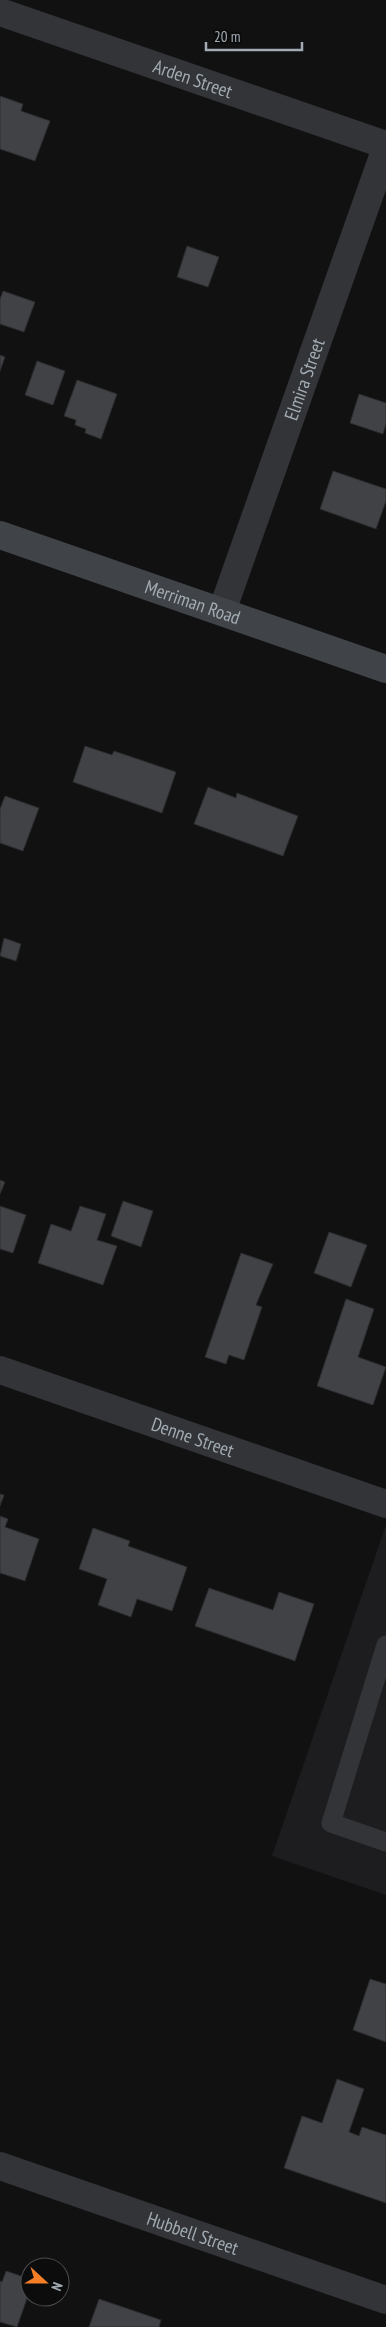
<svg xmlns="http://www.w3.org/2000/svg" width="386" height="2327" viewBox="0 0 386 2327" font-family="'PT Sans Narrow',sans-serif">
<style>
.built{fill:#1d1d1f}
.building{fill:#404245;stroke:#2b2c2e}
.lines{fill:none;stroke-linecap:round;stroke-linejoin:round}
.service{stroke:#323437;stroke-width:19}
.minor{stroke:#323437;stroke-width:28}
.secondary{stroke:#404347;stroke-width:28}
.labels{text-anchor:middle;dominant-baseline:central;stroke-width:4;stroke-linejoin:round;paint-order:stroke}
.street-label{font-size:19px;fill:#a2abb3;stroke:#0c0c0d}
</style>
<rect width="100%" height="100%" fill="#111112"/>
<!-- built -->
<polygon class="built" points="386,1525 386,1895 272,1856"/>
<!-- building -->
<g class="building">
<polygon points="0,96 23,104 21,111 50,121 35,161 0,149"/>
<polygon points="187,246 219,257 208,287 177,277"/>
<polygon points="3,291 35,302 24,332 0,324 0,299"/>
<polygon points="0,355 5,357 0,371"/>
<polygon points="37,361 65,371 53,405 25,395"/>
<polygon points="77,380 117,394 101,439 85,433 86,429 75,425 76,420 64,416"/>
<polygon points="359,394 386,403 386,424 383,434 350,423"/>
<polygon points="333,471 386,489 386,501 376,529 320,509"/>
<polygon points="85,746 112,755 114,751 176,772 162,813 73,782"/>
<polygon points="208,787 236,798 237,793 298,816 283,856 194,824"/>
<polygon points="5,796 39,808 23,851 0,843 0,809"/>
<polygon points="4,938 21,944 16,961 0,956"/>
<polygon points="0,1180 5,1182 0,1194"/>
<polygon points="123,1201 153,1211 141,1247 111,1236"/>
<polygon points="0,1206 26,1215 13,1253 0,1249"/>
<polygon points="80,1206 106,1214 97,1240 117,1246 103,1285 38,1263 51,1224 71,1231"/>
<polygon points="329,1232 367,1245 351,1287 314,1273"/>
<polygon points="241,1253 273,1264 256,1305 262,1307 244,1360 229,1355 226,1364 205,1357"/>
<polygon points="346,1299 374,1309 358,1357 386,1367 373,1405 317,1386"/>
<polygon points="0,1494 4,1495 0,1506"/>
<polygon points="0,1516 8,1519 5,1527 39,1539 25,1581 0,1573"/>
<polygon points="93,1528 130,1541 128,1546 187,1567 172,1611 137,1599 131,1617 98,1605 107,1579 79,1569"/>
<polygon points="209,1588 273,1610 279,1592 314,1604 295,1661 195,1626"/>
<polygon points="370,1979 386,1984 386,2042 353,2030"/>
<polygon points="337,2079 364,2089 349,2132 359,2136 362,2127 386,2135 386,2203 284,2168 302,2116 322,2123"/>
<polygon points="6,2271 30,2279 30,2290 17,2327 0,2322 0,2281 2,2282"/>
<polygon points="99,2299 161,2320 159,2327 89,2327"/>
</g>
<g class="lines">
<!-- service -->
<polyline class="service" points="386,1645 331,1823 386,1842"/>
<!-- minor -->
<g class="minor">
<path id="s1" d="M0,12l386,133"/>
<path id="s2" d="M222,611l164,-463"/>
<path id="s3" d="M0,1370l386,134"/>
<path id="s4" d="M0,2166l386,134"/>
</g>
<!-- secondary -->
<path class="secondary" id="s5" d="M0,535l386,134"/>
</g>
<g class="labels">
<!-- street labels -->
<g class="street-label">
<text stroke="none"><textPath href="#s1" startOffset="204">Arden Street</textPath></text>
<text stroke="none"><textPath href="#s2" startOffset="246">Elmira Street</textPath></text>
<text stroke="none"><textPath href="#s5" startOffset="204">Merriman Road</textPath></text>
<text stroke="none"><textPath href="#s3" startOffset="204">Denne Street</textPath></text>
<text stroke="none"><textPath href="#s4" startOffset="204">Hubbell Street</textPath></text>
</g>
</g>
<!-- north arrow -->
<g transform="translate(45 2282) rotate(111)"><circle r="24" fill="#0c0c0d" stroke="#484c4f"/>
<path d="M0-4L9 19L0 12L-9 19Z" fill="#f47f27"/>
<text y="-8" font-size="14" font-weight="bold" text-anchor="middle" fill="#a2abb3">N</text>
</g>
<!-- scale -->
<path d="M206 42v8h96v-8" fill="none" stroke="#a2abb3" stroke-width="2.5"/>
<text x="214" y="42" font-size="15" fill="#a2abb3" stroke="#0c0c0d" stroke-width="4" paint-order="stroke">20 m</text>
</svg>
